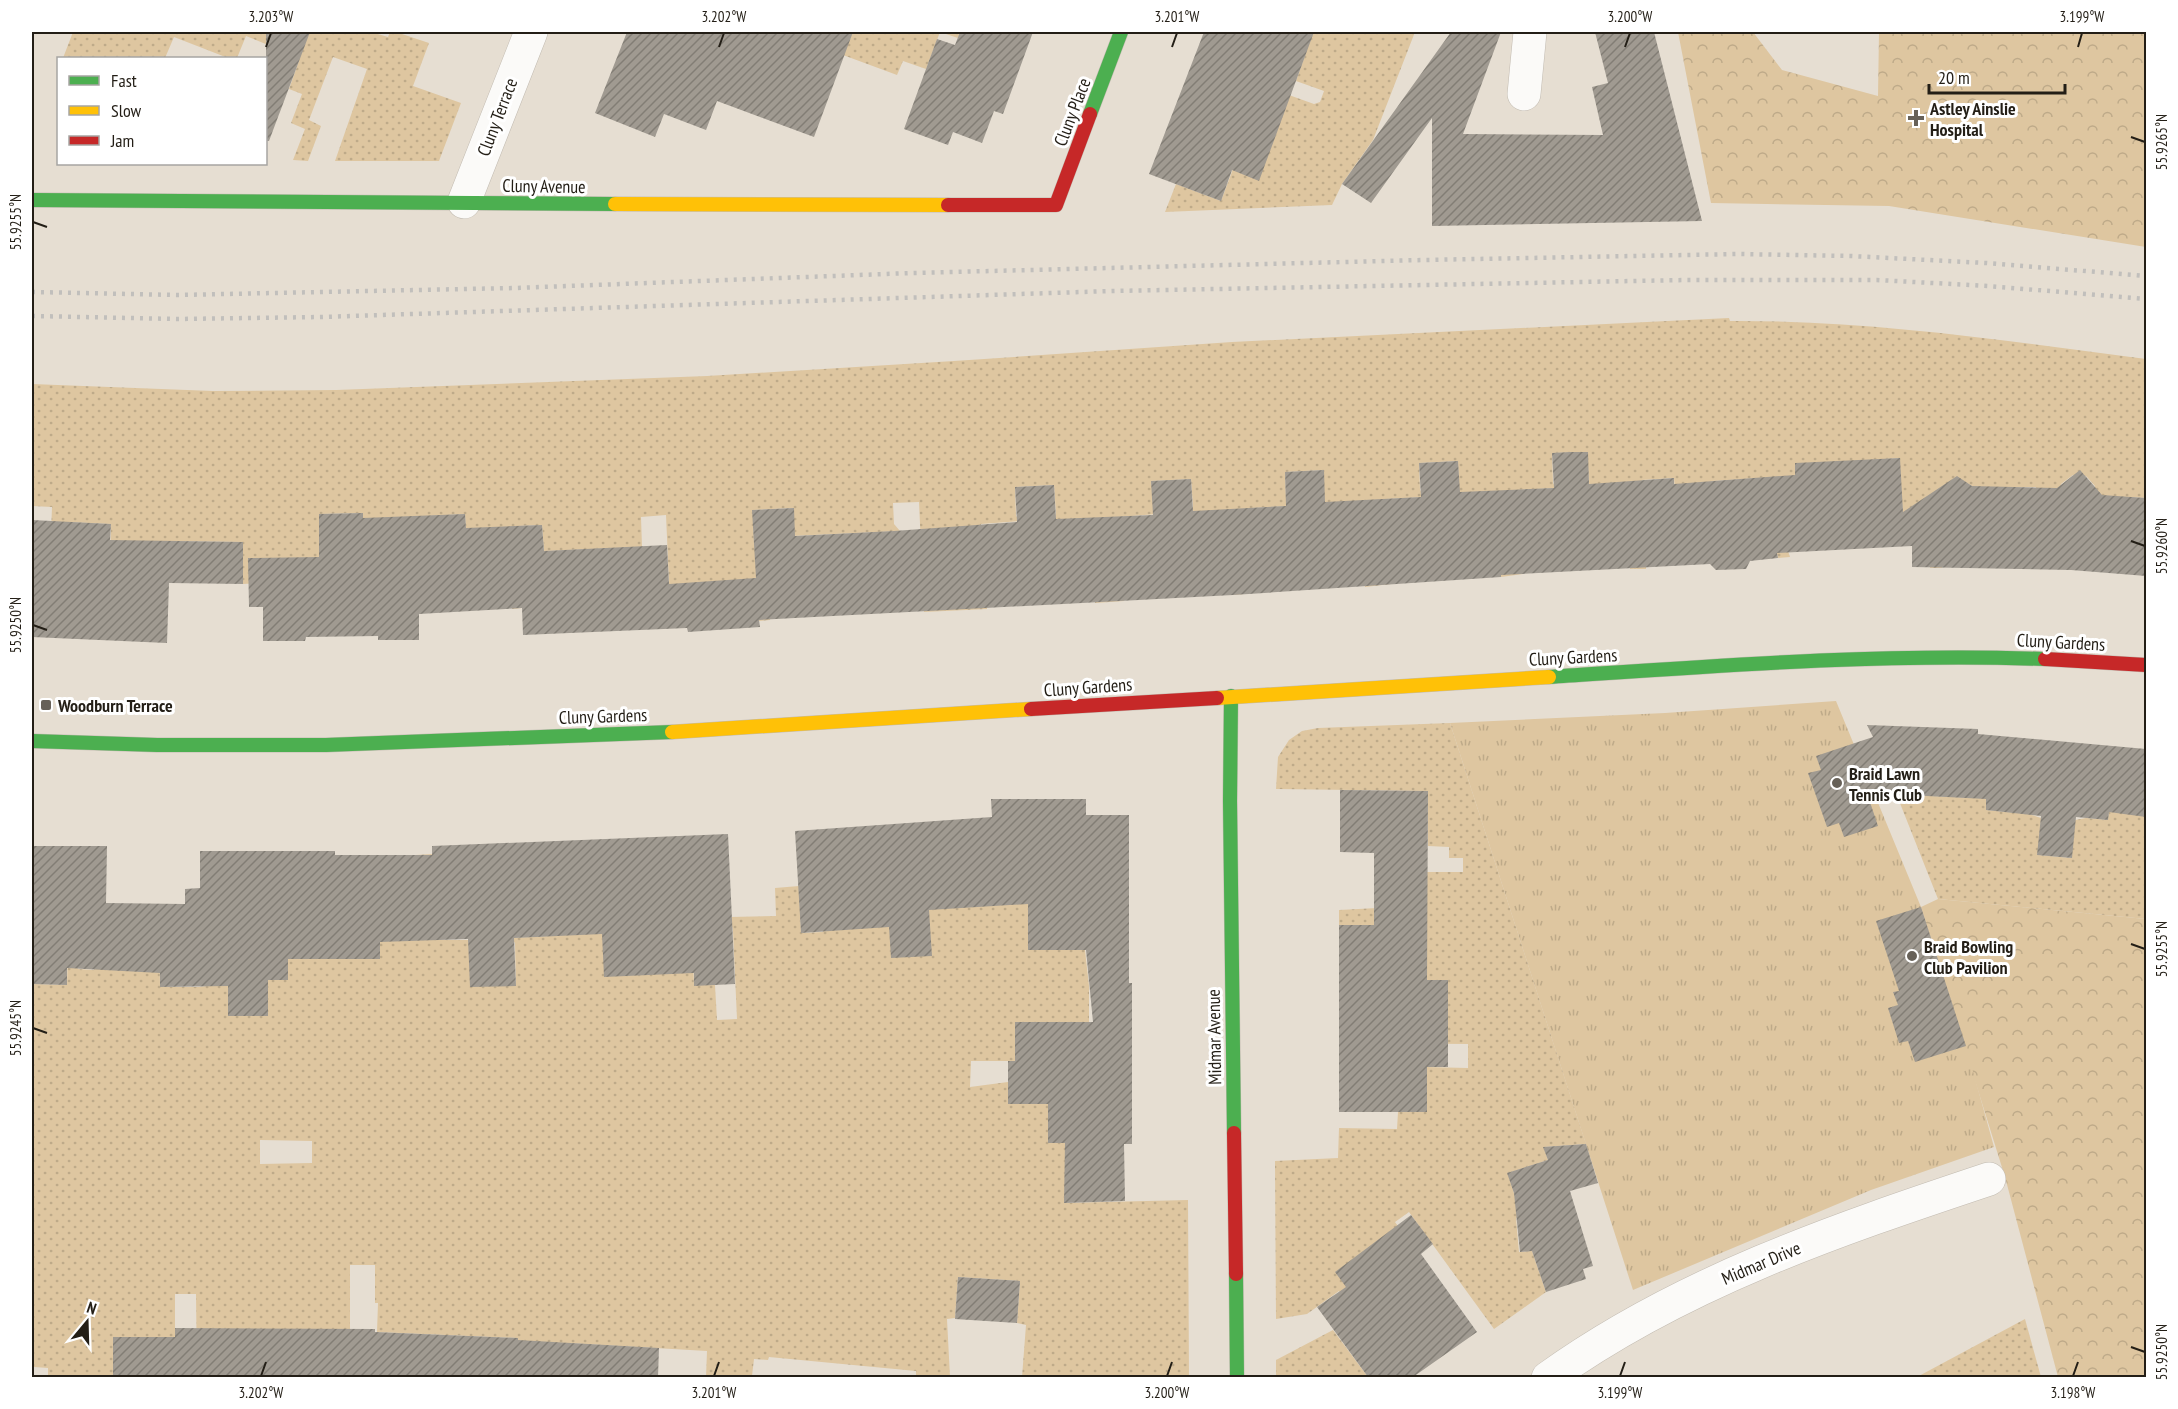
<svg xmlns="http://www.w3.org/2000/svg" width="2178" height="1409" viewBox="0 0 2178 1409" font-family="'PT Sans Narrow',sans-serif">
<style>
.forest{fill:url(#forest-crowns)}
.park{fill:url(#park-tufts)}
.garden{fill:url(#garden-dots);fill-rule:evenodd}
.building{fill:url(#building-hatch)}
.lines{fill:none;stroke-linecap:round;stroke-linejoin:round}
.street-casing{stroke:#c2bbb1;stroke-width:34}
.fast-casing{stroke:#c2bbb1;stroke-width:15}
.slow-casing{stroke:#c2bbb1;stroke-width:15}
.jam-casing{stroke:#c2bbb1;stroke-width:15}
.street{stroke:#fbfaf8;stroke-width:33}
.fast{stroke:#4caf50;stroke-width:14}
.slow{stroke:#ffc107;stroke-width:14}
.jam{stroke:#c62828;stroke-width:14}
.rail{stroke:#c1bfbc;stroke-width:4.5;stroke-dasharray:3 6;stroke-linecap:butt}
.ticks{fill:none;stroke:#231e16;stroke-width:2}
.poi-dot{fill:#676158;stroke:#fff;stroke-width:2}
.labels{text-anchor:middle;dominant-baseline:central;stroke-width:6;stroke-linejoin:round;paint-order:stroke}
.poi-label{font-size:18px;font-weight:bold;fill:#231e16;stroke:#fff;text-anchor:start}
.street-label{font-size:18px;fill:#231e16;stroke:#fff}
.neatline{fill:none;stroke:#231e16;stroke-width:2}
.ticks-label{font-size:15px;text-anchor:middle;fill:#231e16}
</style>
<defs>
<pattern id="forest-crowns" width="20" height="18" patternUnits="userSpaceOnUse" patternTransform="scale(1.5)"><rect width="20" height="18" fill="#dec6a0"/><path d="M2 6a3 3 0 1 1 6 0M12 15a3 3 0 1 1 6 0" fill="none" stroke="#beaa89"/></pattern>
<pattern id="park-tufts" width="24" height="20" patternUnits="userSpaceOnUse" patternTransform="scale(1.5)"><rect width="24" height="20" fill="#dec6a0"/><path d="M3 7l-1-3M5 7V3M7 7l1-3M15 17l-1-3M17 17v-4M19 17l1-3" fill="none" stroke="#beaa89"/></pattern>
<pattern id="garden-dots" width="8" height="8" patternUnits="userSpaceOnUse" patternTransform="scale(1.5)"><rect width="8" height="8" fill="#dec6a0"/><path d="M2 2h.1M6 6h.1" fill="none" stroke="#beaa89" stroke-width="1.8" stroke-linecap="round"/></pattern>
<pattern id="building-hatch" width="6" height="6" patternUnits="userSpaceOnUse" patternTransform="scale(1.5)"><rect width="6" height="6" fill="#a09a91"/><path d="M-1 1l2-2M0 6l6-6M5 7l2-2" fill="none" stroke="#827d75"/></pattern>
</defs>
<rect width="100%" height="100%" fill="#e6ded2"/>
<!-- forest -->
<g class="forest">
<polygon points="1678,32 1753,32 1782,70 1878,96 1879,32 2146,32 2146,247 1889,206 1711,203"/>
<polygon points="1938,899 2146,919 2146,1377 2058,1377 2005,1177 1921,907"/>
</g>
<!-- park -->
<polygon class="park" points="1836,701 1921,907 1966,1046 1994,1147 1871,1190 1633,1290 1450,723 1665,713"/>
<!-- garden -->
<g class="garden">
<polygon points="73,32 371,32 388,37 390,32 396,32 429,43 413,86 461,103 439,161 335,161 367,69 333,57 309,120 321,126 308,161 293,160 305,129 291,123 302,94 289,89 299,61 278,52 278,49 246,36 237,58 228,58 174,37 165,58 63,58"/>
<polygon points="834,32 960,32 958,38 940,32 926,69 903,61 897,75 824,48 851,38"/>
<polygon points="1285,32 1415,32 1373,140 1342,184 1332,205 1165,212 1176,184 1221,201 1264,86 1314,104 1320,102 1324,91 1296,81 1307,50 1282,40"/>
<path d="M1729,318l1,3c140,-1 278,20 416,38v139l-15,-1 -38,17 2,-28 -9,-10 -13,-1 -12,9 -6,85h-19v-82h-32v25c-13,-10 -52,-53 -61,-20l-1,76h-12l-1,-37 -25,2 -5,-75 -28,2 -76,18 -11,61 6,18 -12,1 -18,-80 -48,3 -36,21 -2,-24 -32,2 4,89h-16l-5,-84 -38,1 2,-4 -2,-30 -35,1 1,30 3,5 -37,2 4,84 -22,3 -45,-82 3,-7 -1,-27 -39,2 1,27 5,7 -39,2 5,85 -26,3 -5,-85 -38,2 2,-34 -39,2 1,27 5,7 -39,2 -8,86 -11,1 -5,-84 -39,2 4,-7 -2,-27 -40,2 6,33 -38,3 5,84 -29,2 -5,-85 -37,2 3,-7 -2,-28 -39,2 1,29 5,5 -40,3 6,85 -63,3 -5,-110 -26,1 1,21 6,7 -109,5 3,-7 -1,-21 -40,2 1,35 12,-1 4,76 -11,1 -3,-43 -85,50 -5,-113 -25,2 1,30 -98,4 -2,-26 -24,1 4,82 -10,1 -1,-40 -43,2 -3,-57 -38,2 -64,40v-43l-44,1v43l-56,26 -20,1v-42l-65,-1v42h-9l1,-18 -60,-3 1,-38 -43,-2 -18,37 2,-52 -20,-1v-122l181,7 123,-1 371,-14 247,-15 278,-19z"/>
<polygon points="1450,723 1586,1144 1544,1147 1548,1160 1508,1173 1521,1217 1516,1218 1519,1252 1532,1251 1546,1292 1494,1329 1409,1212 1395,1222 1418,1255 1355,1300 1355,1312 1339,1291 1307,1314 1276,1319 1275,1161 1338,1158 1339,1128 1397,1129 1398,1112 1427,1112 1427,1067 1468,1068 1468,1044 1339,1043 1339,1033 1371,1032 1448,1006 1448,980 1427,980 1427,925 1339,925 1339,910 1416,906 1374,872 1463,872 1463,858 1449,858 1449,847 1428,846 1428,791 1276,789 1278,757 1289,740 1302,731 1318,728"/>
<polygon points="1886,768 1909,795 1975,798 1988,771 1986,810 2029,814 2041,818 2038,855 2071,858 2075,820 2086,818 2108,820 2111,784 2146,787 2143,816 2146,817 2146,919 1938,899"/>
<path d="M1029,804l-1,146h57l4,36v37l-74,-1v39h-44l-1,26 38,-5v22h27l13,-3v42h45l-29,60 124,-3 1,177h-167l4,-52 -9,-2 3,-42 -62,-4 -3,41 -8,1 3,58h-34v-6l-147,-14 -1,3 -14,-1 -2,17 14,1h-60l1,-26 -139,-8 -3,34h-49l2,-39 -141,-6 1,-29h-3v-38h-25v112h-20v-48h-80l-1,48h-52l-1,-83h-21v43h-62v40h-65v-9l-14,-1v-31h-2v-352l35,1 1,-39 10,-7v30l16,1 1,-7 57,-23 1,-36h6l1,83h39l29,-4v33h40v-36h20v-37l92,-47h37l-1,-41 16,-1 3,86h36l45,45 -1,-42 -4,-5 38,-2 -3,-93 146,90 2,52h21l2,35 20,-1 -4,-88 -3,-14 46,-1 -1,-28 24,-2 2,47 22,-1 -2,-40 105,18 45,-84zM260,1140l52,1v22l-52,1z"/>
<polygon points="2025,1319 2041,1377 1917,1377"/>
<polygon points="1333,1330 1368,1377 1276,1377 1276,1360"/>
</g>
<!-- building -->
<g class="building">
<polygon points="266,32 310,32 269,141 266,141"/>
<polygon points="627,32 853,32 814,137 717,101 706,130 664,114 655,137 595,113"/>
<polygon points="960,32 1033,32 1003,114 994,111 982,143 953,132 948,145 904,129 937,39 955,45"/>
<polygon points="1204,32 1314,32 1259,181 1232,170 1221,201 1149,174"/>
<polygon points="1451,32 1501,32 1463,134 1603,135 1592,87 1608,83 1595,32 1654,32 1702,221 1432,226 1432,118 1371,203 1342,184"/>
<polygon points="1570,452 1588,452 1589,484 1674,478 1674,484 1795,475 1795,463 1900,458 1903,512 1957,476 1972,486 2057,488 2080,470 2102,495 2146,498 2146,576 2071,570 1912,567 1912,546 1777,553 1778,558 1750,561 1746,569 1716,570 1710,564 1501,575 1501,577 1233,595 759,620 760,627 688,632 687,628 523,635 522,608 419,614 419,640 378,640 378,636 306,637 305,641 263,641 263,607 249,607 248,558 319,557 319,514 363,513 363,518 465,514 466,528 542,525 544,551 667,545 669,584 756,578 752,510 794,508 795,536 894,531 1017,522 1015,487 1054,485 1056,519 1153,515 1151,481 1191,479 1193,511 1286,506 1285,472 1324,470 1325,502 1421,497 1419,463 1458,461 1460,492 1554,488 1552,453"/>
<polygon points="32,520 111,524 110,540 243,542 243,584 169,583 167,643 32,637"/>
<polygon points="1867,725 1978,729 1978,734 2146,749 2146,817 2109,812 2108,820 2076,817 2072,858 2037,855 2041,816 1986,810 1986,799 1867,793 1878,826 1844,837 1839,823 1827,827 1808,773 1821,770 1816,756 1873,737"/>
<polygon points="1340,790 1428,791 1427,980 1448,980 1448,1067 1427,1067 1427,1112 1339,1112 1339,925 1374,925 1374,853 1340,852"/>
<polygon points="991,799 1086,799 1086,815 1129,815 1129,983 1132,983 1132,1144 1124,1144 1125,1201 1064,1203 1065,1143 1048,1143 1048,1104 1008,1104 1008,1061 1015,1061 1015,1022 1093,1022 1086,950 1028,950 1028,904 929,910 932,956 891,958 889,927 801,933 795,831 992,817"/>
<polygon points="728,834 735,984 694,986 694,973 604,977 602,934 514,938 516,986 470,987 468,939 380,942 380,959 288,959 288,980 268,980 268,1016 228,1016 228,986 160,987 160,973 67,968 67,985 32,984 32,846 107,846 106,903 185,904 185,889 200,888 200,851 335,851 335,855 432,855 432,846"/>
<polygon points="1921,907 1966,1046 1915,1062 1908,1041 1899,1043 1888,1008 1898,1005 1893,992 1899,991 1876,921"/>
<polygon points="1586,1144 1598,1183 1570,1191 1593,1266 1583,1269 1586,1279 1546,1292 1532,1251 1520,1252 1514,1193 1507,1173 1548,1160 1543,1147"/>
<polygon points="1411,1215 1433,1244 1421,1254 1477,1332 1413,1377 1368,1377 1317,1307 1346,1287 1335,1272"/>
<polygon points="958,1277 1020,1281 1017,1323 955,1319"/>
<polygon points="175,1328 375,1329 375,1332 518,1338 518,1340 659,1348 658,1377 113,1377 113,1337 175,1337"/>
</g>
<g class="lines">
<defs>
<g id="street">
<polyline points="1524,94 1530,32"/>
<polyline points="464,202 531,32"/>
<path d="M1548,1378c132,-95 288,-148 441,-199"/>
</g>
<g id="fast">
<polyline points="1090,114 1121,32"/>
<polyline points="32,200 615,204"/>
<path d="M1549,677c165,-11 330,-24 496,-18"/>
<polyline points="1231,696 1230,801 1234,1133"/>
<polyline points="32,741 157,745 326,745 672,732"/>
<polyline points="1236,1274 1237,1378"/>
</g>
<g id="slow">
<polyline points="615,204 948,205"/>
<polyline points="1217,698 1549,677"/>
<polyline points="672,732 1031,709"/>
</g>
<g id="jam">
<polyline points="948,205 1056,205 1090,114"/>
<polyline points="2045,659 2146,665"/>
<polyline points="1031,709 1217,698"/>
<polyline points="1234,1133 1236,1274"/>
</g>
</defs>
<!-- street casing -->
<use href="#street" class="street-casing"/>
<!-- fast casing -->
<use href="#fast" class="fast-casing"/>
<!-- slow casing -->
<use href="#slow" class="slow-casing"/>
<!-- jam casing -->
<use href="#jam" class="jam-casing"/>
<!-- street -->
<use href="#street" class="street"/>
<!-- fast -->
<use href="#fast" class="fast"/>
<!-- slow -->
<use href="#slow" class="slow"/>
<!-- jam -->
<use href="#jam" class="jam"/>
<!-- rail -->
<g class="rail">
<polyline points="32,292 177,295 515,288 912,273 1423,260 1738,254 1851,256 1986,263 2146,276"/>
<polyline points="32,316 177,319 321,317 1112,291 1685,280 1877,280 1988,286 2146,299"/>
</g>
</g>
<!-- ticks -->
<path class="ticks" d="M266,47l5,-14M719,47l5,-14M1172,47l5,-14M1625,47l5,-14M2078,47l4,-14M2131,137l14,5M33,222l14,5M2131,541l14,5M33,625l14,5M2131,944l14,5M33,1028l14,5M2131,1347l14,5M261,1376l5,-14M714,1376l5,-14M1167,1376l5,-14M1620,1376l5,-14M2073,1376l5,-14"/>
<!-- markers -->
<g class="poi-dot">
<path d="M1913 109h6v6h6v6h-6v6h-6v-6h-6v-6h6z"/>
<rect x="40" y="699" width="12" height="12" rx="3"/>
<circle cx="1837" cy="783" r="6"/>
<circle cx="1912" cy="956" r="6"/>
</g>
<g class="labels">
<!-- poi labels -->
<g class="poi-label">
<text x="1930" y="108">Astley Ainslie<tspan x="1930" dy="21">Hospital</tspan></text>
<text x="58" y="705">Woodburn Terrace</text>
<text x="1849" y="773">Braid Lawn<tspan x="1849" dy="21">Tennis Club</tspan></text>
<text x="1924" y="946">Braid Bowling<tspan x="1924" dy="21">Club Pavilion</tspan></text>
</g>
<!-- street labels -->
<g class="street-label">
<text transform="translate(1072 112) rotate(-69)">Cluny Place</text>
<text transform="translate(497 117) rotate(-69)">Cluny Terrace</text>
<text transform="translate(544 186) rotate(1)">Cluny Avenue</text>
<text transform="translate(2061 642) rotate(3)">Cluny Gardens</text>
<text transform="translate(1573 657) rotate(-3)">Cluny Gardens</text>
<text transform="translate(1088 687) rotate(-4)">Cluny Gardens</text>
<text transform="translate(603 716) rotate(-2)">Cluny Gardens</text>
<text transform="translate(1214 1037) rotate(-91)">Midmar Avenue</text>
<text transform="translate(1761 1263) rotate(-23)">Midmar Drive</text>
</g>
</g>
<!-- border -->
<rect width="2178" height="1409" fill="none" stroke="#ffffff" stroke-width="66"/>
<!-- legend -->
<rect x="57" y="57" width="210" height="108" fill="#ffffff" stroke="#a7a5a2" stroke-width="1.5"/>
<rect x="69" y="76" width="30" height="9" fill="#4caf50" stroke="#a7a5a2" stroke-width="1.5"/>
<text x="111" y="87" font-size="18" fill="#231e16">Fast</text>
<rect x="69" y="106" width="30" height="9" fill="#ffc107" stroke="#a7a5a2" stroke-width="1.5"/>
<text x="111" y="117" font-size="18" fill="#231e16">Slow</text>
<rect x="69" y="136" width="30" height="9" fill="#c62828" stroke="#a7a5a2" stroke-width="1.5"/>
<text x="111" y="147" font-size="18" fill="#231e16">Jam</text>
<!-- north arrow -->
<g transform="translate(87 1322) rotate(19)" stroke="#ffffff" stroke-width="4.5" paint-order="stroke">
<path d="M0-4.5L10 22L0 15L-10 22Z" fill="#231e16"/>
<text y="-9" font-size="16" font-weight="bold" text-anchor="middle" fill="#231e16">N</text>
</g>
<!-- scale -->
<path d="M1929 84v9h136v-9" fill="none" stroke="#231e16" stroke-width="3"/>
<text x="1938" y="84" font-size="18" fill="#231e16" stroke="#ffffff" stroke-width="4.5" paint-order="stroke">20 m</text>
<rect x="33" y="33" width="2112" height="1343" class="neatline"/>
<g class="ticks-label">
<text x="271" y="22">3.203°W</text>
<text x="724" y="22">3.202°W</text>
<text x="1177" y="22">3.201°W</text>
<text x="1630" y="22">3.200°W</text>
<text x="2082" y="22">3.199°W</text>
<text transform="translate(2162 142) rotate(-90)" y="5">55.9265°N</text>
<text transform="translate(16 222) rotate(-90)" y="5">55.9255°N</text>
<text transform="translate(2162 546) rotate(-90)" y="5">55.9260°N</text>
<text transform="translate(16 625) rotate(-90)" y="5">55.9250°N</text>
<text transform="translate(2162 949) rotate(-90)" y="5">55.9255°N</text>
<text transform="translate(16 1028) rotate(-90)" y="5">55.9245°N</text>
<text transform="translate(2162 1352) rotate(-90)" y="5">55.9250°N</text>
<text x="261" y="1398">3.202°W</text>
<text x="714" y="1398">3.201°W</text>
<text x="1167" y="1398">3.200°W</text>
<text x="1620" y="1398">3.199°W</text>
<text x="2073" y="1398">3.198°W</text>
</g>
</svg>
